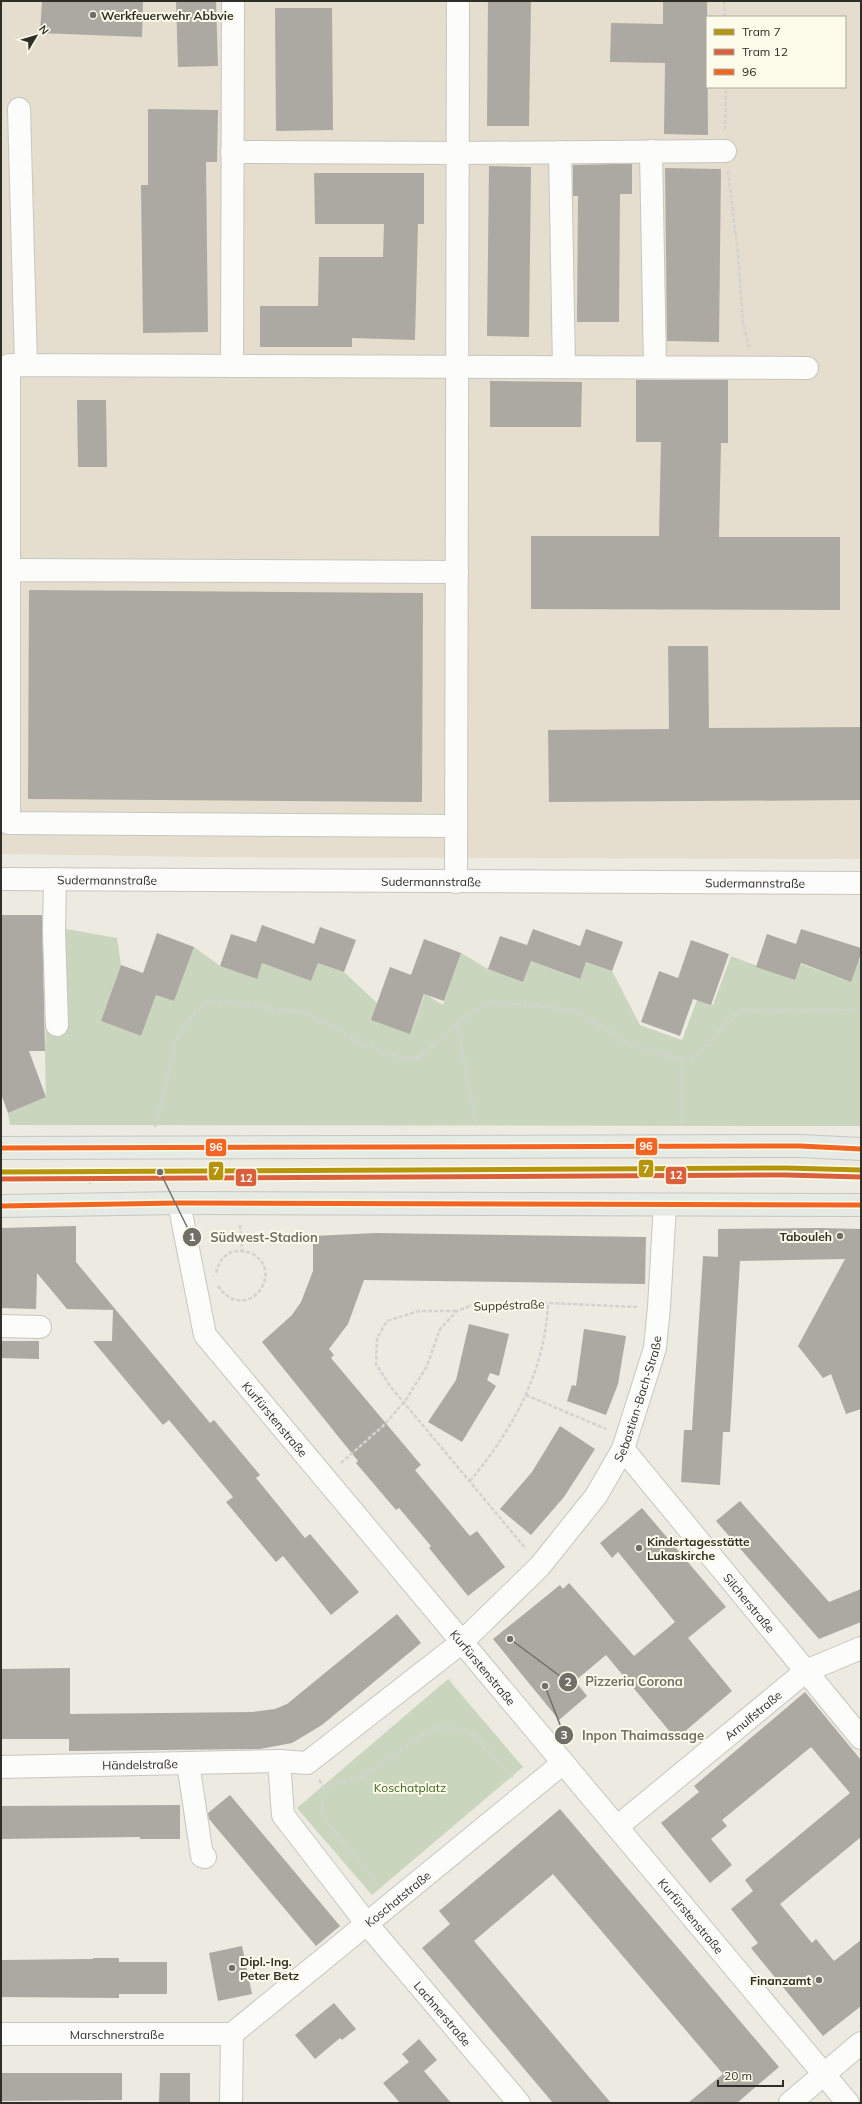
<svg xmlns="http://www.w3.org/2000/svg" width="862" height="2104" viewBox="0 0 862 2104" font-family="Mulish,sans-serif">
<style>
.industrial{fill:#e5decf;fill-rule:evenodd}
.green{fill:#c9d6bd}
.building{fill:#aba9a2}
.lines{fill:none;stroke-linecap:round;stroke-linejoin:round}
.minor-casing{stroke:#c7c6bf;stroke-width:24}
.major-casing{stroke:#c6c6c1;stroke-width:24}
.path{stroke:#d2d2d0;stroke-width:2.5;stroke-dasharray:4 2;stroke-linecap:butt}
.minor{stroke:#fcfcfa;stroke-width:22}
.major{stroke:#e5eae4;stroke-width:22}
.tram{stroke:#c9c9c7;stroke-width:1}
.bus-1-casing{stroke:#fdfbea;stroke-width:8}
.bus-1{stroke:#f26522;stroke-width:5}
.tram-1-casing{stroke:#fdfbea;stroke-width:8}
.tram-2-casing{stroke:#fdfbea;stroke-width:8}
.tram-1{stroke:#b6950e;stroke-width:5}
.tram-2{stroke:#da603b;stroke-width:5}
.poi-dot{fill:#717068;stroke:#fdfbea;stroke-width:1.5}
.labels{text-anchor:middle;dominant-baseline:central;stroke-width:4;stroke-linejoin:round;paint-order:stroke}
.poi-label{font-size:12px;font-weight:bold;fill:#2f2e27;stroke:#fdfbea;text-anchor:start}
.street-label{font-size:12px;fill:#2f2e27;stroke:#fdfbea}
.park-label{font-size:12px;fill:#3c6322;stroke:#fdfbea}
.leader{fill:none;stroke:#717068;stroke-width:1.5}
.callout-dot{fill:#717068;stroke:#fdfbea;stroke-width:1.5}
.mark-label{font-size:12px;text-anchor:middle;font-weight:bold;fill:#fff}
.callout-label{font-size:13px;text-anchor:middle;font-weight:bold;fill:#717068;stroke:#fdfbea;stroke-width:4;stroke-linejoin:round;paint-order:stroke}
.line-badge{stroke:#fdfbea;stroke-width:1.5}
.badge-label{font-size:11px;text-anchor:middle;font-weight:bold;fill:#fff}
</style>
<rect width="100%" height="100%" fill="#eceae1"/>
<!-- industrial -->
<path class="industrial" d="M1,1h860v858l-656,-2 -204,-3zM707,17h138v70h-138z"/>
<!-- green -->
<g class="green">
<polygon points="49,926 117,938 121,965 101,1021 141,1036 156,995 174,1001 194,947 220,966 256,979 262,963 311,981 318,963 344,972 410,1034 425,994 443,1005 461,953 488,969 523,982 531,961 579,979 586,962 612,971 640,1025 682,1040 697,1000 713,1005 731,956 795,980 801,964 848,981 859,960 861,961 861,1126 10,1125 8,1113 46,1097 45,1051"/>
<polygon points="448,1679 523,1767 372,1895 297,1808"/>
</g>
<!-- building -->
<g class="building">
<polygon points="42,1 143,1 142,37 40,33"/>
<polygon points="176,1 216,1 218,66 178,67"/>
<polygon points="488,1 531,1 529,126 487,126"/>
<polygon points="663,1 707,1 708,135 664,134 665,63 610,62 611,23 663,24"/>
<polygon points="275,8 332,8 333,130 276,131"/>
<polygon points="148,109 218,110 217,162 206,162 208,332 143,333 141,185 148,185"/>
<polygon points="620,164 632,164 632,194 620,194 619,322 577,322 578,196 573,196 573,165"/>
<polygon points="489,166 531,167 529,337 487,336"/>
<polygon points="665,168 721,169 719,342 667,341"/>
<polygon points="314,173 424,173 424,224 418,224 415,340 352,338 352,347 260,347 260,306 318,306 319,257 383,257 384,224 315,224"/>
<polygon points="636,380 728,380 728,443 721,443 719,537 840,537 840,610 531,609 531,536 659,536 661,442 636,442"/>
<polygon points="490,381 582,382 581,427 490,427"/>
<polygon points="77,400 106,400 107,467 78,467"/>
<polygon points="29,590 423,593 422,802 28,799"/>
<polygon points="668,646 708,646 709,728 861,727 861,800 549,802 548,730 669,729"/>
<polygon points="1,915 42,915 45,1051 29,1051 46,1097 8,1113 1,1094"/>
<polygon points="262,925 314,944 320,927 356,940 344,972 318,963 311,981 262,963 257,979 220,966 231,934 256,942"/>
<polygon points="533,929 580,946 586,929 623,942 612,971 586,962 580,979 531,961 523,982 488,969 500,936 527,945"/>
<polygon points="801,929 861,948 861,954 851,982 801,963 795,980 756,967 767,934 796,944"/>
<polygon points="157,933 194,947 174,1001 156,995 141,1036 101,1021 121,965 143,973"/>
<polygon points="424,939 461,953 444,1001 424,994 410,1034 371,1020 390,967 411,975"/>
<polygon points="691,940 729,954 711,1005 693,999 680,1036 641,1022 659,971 678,978"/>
<polygon points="76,1226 76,1262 210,1423 214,1420 260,1475 256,1478 305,1538 310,1534 359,1592 331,1615 283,1556 276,1562 226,1502 233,1497 169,1420 163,1425 93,1341 112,1341 113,1310 67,1309 37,1273 36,1309 1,1308 1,1228"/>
<polygon points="820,1228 861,1229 861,1409 846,1414 831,1374 823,1378 798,1346 845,1259 740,1261 730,1432 723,1432 720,1485 681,1482 684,1430 692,1430 703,1256 718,1257 718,1229"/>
<polygon points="376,1233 646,1237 645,1284 364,1280 348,1324 329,1349 334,1355 331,1358 421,1465 415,1470 470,1536 477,1531 505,1567 468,1596 429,1548 431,1546 399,1508 396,1510 356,1463 358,1461 262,1342 292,1315 301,1302 313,1271 313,1236"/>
<polygon points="469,1324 509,1334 499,1376 490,1373 487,1380 496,1386 462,1442 428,1422 456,1380"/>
<polygon points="584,1329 626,1336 618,1384 606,1415 567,1401 572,1385 576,1386"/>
<polygon points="1,1341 39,1341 39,1359 1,1358"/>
<polygon points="560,1426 595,1449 564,1497 531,1535 500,1509 532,1472"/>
<polygon points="740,1501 829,1602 861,1589 861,1622 819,1639 716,1521"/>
<polygon points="642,1508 726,1607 688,1638 732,1691 676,1739 606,1655 575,1681 587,1696 559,1720 493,1639 560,1585 563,1589 569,1583 634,1656 675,1622 618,1552 612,1558 600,1543"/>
<polygon points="397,1614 421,1643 322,1725 292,1743 260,1749 69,1751 69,1739 1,1739 1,1669 70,1668 70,1714 252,1712 275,1709 287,1704"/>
<polygon points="805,1692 861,1760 861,1837 780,1904 812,1943 816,1939 834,1961 861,1940 861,2006 823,2036 751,1948 758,1943 731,1909 753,1891 745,1880 850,1793 811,1747 722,1820 727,1826 711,1839 732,1865 710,1883 661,1823 699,1792 694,1786"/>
<polygon points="230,1795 340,1926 316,1946 209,1819 208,1813"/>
<polygon points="180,1805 180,1839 140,1839 140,1837 1,1839 1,1806"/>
<polygon points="560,1809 779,2067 737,2103 688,2103 723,2074 553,1874 474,1941 611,2103 553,2103 422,1948 450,1924 439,1911"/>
<polygon points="242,1946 252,1994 218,2001 209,1953"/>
<polygon points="93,1958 119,1958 119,1962 167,1962 167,1994 119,1994 119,1998 1,1997 1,1960 93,1959"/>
<polygon points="334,2003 356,2029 342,2040 340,2038 315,2059 295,2035"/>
<polygon points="419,2039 437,2060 424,2071 451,2103 400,2103 383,2083 409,2062 402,2054"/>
<polygon points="1,2073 122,2073 122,2100 1,2101"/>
<polygon points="160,2073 190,2073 190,2103 159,2103"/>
</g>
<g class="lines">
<defs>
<g id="minor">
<polyline points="19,109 26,365"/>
<polyline points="651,151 655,367"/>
<polyline points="232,152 458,153 725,151"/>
<polyline points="560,152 564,367"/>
<polyline points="232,366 233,1"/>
<polyline points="9,570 9,365 807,368"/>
<polyline points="456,826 9,823 9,570 457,572"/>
<path id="s1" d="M1,879l860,4"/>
<polyline points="55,879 54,931 57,1025"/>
<polyline points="456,882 458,1"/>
<path id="s2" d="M179,1203l26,132 643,768"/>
<polyline points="1,1326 40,1327"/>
<path id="s3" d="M623,1449l238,289"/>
<path id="s4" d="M279,1761l4,54 84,109 152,179"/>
<polyline points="188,1763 202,1856 205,1857"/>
<path id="s5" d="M1,1767l278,-6 28,2 155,-121 78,-76 56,-70 27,-47 32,-101 4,-41 6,-102"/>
<path id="s6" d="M617,1827l189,-156 55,-23"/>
<path id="s7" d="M1,2034h231"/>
<path id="s8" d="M232,2034l331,-271"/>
<polyline points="231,2103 232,2034"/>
<polyline points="790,2103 861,2043"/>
</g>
<g id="major">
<polyline points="1,1148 800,1146 861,1149"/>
<polyline points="1,1206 179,1203 861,1205"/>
</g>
</defs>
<!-- minor casing -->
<use href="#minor" class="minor-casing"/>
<!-- major casing -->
<use href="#major" class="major-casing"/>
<!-- path -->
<g class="path">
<polyline points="724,1 725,17"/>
<polyline points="725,130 726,87"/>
<polyline points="728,171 738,254 743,322 749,347"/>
<polyline points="457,1024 476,1125"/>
<polyline points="681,1124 682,1060"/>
<polyline points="155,1127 176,1040 193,1016 210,1000 307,1013 364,1045 406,1059 420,1057 457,1023 489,1003 521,1004 576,1011 630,1045 682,1060 696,1055 730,1020 741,1011 861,1010"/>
<polyline points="90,1184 90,1169"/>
<polyline points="240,1225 242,1250"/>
<path d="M216,1273c2,-9 7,-18 16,-21 8,-2 14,-1 21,2 33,19 -7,72 -35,32"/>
<polyline points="456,1311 419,1311 387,1321 377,1338 376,1364 390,1386 526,1549"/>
<polyline points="526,1395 606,1429"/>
<polyline points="341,1463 384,1425 405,1401 427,1366 440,1329 457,1311 472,1305 548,1303 638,1307"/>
<path d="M470,1481c43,-52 75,-109 78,-178"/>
<polyline points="319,1780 324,1788"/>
<polyline points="379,1886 323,1817 322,1805 324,1788 362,1776 434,1728 456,1728 472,1734 513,1777"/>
</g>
<!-- minor -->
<use href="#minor" class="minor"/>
<!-- major -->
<use href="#major" class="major"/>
<!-- tram -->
<polyline class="tram" points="1,1168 21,1177 53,1182"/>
<defs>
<g id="bus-1">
<polyline points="1,1148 800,1146 861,1149"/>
<polyline points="1,1206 179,1203 861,1205"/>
</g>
</defs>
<!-- bus-1 casing -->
<use href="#bus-1" class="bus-1-casing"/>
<!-- bus-1 -->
<use href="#bus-1" class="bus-1"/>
<defs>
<polyline id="tram-1" points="1,1172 786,1168 861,1170"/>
<polyline id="tram-2" points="1,1179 786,1175 861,1177"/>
</defs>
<!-- tram-1 casing -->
<use href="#tram-1" class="tram-1-casing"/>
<!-- tram-2 casing -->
<use href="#tram-2" class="tram-2-casing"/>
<!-- tram-1 -->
<use href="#tram-1" class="tram-1"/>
<!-- tram-2 -->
<use href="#tram-2" class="tram-2"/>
</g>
<!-- markers -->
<g class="poi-dot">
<circle cx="93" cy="15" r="4"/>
<circle cx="840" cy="1236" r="4"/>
<circle cx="639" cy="1548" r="4"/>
<circle cx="232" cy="1968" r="4"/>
<circle cx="819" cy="1980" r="4"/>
</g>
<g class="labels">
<!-- poi labels -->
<g class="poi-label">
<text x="101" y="15">Werkfeuerwehr Abbvie</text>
<text x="832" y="1236" text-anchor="end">Tabouleh</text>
<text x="647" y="1541">Kindertagesstätte<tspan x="647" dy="14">Lukaskirche</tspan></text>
<text x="240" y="1961">Dipl.-Ing.<tspan x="240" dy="14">Peter Betz</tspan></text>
<text x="811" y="1980" text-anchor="end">Finanzamt</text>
</g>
<!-- street labels -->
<g class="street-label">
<text stroke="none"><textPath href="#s1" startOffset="106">Sudermannstraße</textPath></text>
<text stroke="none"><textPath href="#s1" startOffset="430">Sudermannstraße</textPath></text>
<text stroke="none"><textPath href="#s1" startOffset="754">Sudermannstraße</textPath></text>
<text transform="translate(509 1305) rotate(-2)">Suppéstraße</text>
<text stroke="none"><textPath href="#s5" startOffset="808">Sebastian-Bach-Straße</textPath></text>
<text stroke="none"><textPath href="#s2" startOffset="244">Kurfürstenstraße</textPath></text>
<text stroke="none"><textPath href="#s3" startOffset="199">Silcherstraße</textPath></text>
<text stroke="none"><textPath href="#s2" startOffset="568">Kurfürstenstraße</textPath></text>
<text stroke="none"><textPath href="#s6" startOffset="176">Arnulfstraße</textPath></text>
<text stroke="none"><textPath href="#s5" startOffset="139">Händelstraße</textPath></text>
<text stroke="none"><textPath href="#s8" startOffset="214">Koschatstraße</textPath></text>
<text stroke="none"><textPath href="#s2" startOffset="892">Kurfürstenstraße</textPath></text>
<text stroke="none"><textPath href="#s4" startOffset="309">Lachnerstraße</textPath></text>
<text stroke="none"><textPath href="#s7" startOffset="116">Marschnerstraße</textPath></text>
</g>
<!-- park labels -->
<g class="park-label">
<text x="410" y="1787">Koschatplatz</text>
</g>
</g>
<!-- callouts -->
<path class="leader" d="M160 1172L192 1237M510 1639L568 1682M545 1686L564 1735"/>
<g class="callout-dot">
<circle cx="160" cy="1172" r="4"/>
<circle cx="510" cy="1639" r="4"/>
<circle cx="545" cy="1686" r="4"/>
<circle cx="192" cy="1237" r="10"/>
<circle cx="568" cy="1682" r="10"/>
<circle cx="564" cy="1735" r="10"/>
</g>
<g class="mark-label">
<text x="192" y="1241">1</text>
<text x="568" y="1686">2</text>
<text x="564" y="1739">3</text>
</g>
<g class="callout-label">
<text x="264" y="1242">Südwest-Stadion</text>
<text x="634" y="1686">Pizzeria Corona</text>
<text x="643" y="1740">Inpon Thaimassage</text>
</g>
<g class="line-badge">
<rect x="635" y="1137" width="23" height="19" rx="4" fill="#f26522"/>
<rect x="205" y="1138" width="22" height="19" rx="4" fill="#f26522"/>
<rect x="638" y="1159" width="16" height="19" rx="4" fill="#b6950e"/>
<rect x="208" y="1161" width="16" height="20" rx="4" fill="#b6950e"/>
<rect x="665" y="1166" width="22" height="19" rx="4" fill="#da603b"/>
<rect x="235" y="1168" width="22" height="19" rx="4" fill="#da603b"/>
</g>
<g class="badge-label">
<text x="646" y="1150">96</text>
<text x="216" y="1151">96</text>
<text x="646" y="1173">7</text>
<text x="216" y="1175">7</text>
<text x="676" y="1179">12</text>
<text x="246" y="1182">12</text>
</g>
<!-- border -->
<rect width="862" height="2104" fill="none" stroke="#2f2e27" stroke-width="4"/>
<!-- legend -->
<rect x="706" y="16" width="140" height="72" fill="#fdfbea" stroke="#aba99c"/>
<rect x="714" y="29" width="20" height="6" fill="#b6950e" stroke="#aba99c"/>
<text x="742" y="36" font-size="12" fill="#2f2e27">Tram 7</text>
<rect x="714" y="49" width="20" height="6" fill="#da603b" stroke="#aba99c"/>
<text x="742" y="56" font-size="12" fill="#2f2e27">Tram 12</text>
<rect x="714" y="69" width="20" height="6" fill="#f26522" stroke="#aba99c"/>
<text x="742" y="76" font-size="12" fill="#2f2e27">96</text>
<!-- north arrow -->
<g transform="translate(36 36) rotate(52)" stroke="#fdfbea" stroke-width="3" paint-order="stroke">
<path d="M0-3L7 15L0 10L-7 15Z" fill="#2f2e27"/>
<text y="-6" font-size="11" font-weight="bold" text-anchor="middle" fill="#2f2e27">N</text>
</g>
<!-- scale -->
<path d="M718 2080v6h65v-6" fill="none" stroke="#2f2e27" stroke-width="2"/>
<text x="724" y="2080" font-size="12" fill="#2f2e27" stroke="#fdfbea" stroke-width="3" paint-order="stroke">20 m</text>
</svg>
